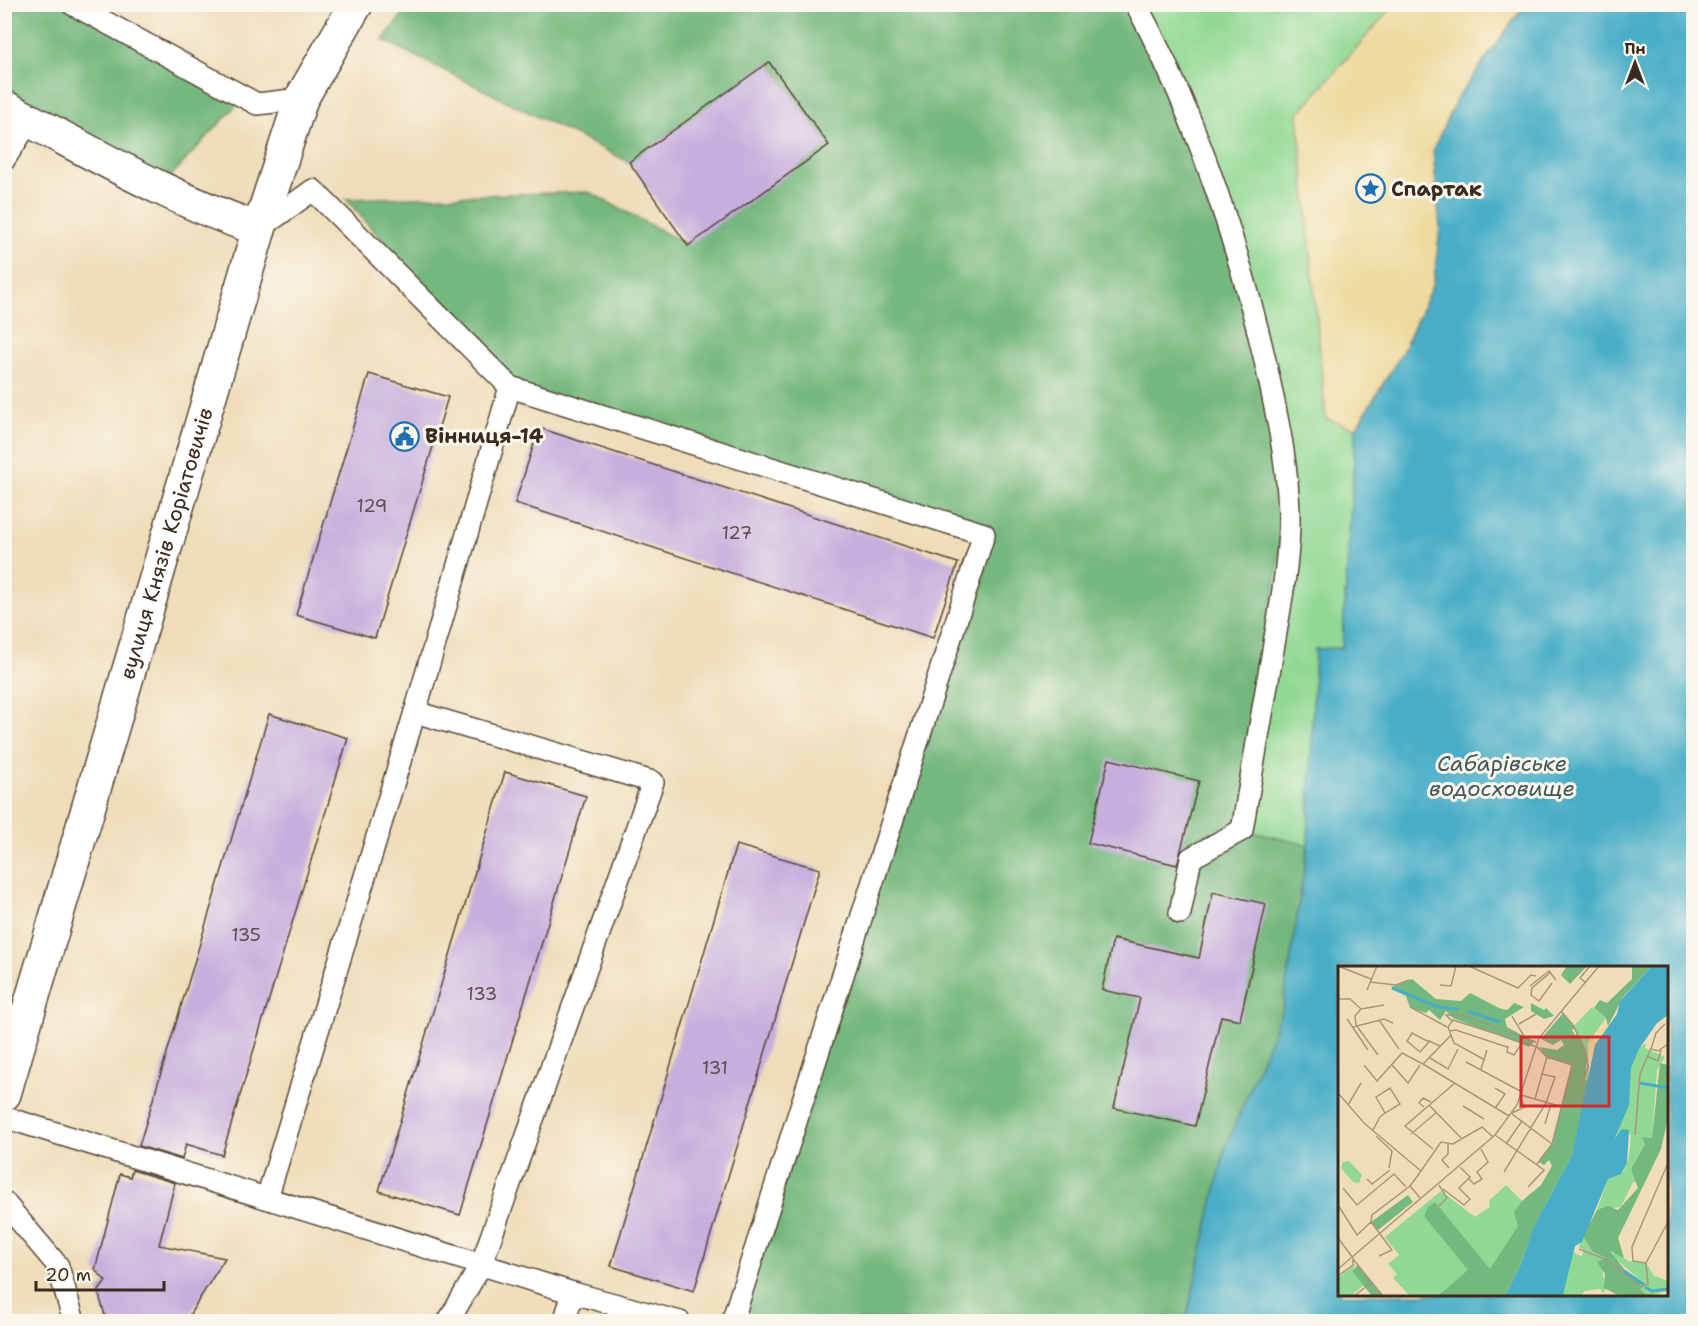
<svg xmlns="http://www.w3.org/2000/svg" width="1698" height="1326" viewBox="0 0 1698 1326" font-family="'Shantell Sans',sans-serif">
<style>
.green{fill:#90d893;stroke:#668158;stroke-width:1.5}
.forest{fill:#74b87d;stroke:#58714e;stroke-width:1.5}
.sand{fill:#eeda9e;stroke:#94825e;stroke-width:1.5}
.water{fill:#48aec7;stroke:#426c72;stroke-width:1.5;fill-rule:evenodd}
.building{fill:#c6afdd}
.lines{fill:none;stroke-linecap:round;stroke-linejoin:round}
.service-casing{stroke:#564535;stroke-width:24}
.minor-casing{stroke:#564535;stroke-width:36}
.secondary-casing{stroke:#564535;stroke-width:36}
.service{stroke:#fff;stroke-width:21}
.minor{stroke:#fff;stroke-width:33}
.secondary{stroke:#fff;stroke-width:33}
.labels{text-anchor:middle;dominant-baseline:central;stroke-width:6;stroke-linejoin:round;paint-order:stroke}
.number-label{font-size:18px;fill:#5e4b4e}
.poi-label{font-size:21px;font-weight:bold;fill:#3b2a1e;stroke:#fbf7ec;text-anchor:start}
.street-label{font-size:21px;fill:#3b2a1e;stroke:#fbf7ec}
.water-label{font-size:22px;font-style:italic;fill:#405859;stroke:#fbf7ec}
.inset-river{fill:none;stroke:#48aec7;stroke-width:3}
.inset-road{fill:none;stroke:#a7957c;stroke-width:1.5}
.view{fill:#d62828;fill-opacity:0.15;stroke:#d62828;stroke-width:3}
.inset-edge{fill:none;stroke:#3b2a1e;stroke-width:3}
</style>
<rect width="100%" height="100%" fill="#fbf7ec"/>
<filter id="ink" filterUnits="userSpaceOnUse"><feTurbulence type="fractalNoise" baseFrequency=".0167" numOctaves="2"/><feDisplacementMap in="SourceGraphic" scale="12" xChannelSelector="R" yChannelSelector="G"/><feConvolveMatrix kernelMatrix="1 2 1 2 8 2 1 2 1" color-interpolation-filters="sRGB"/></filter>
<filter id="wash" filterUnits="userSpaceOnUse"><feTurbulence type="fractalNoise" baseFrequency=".008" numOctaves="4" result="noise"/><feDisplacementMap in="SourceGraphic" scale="24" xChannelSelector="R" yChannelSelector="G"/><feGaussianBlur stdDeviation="1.35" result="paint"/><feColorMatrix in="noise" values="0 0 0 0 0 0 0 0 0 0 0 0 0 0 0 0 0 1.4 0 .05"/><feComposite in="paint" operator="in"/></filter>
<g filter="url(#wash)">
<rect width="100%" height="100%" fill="#efddba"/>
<!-- green -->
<polygon class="green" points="1136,5 1394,5 1298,114 1326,419 1356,428 1342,648 1315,649 1308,845 1242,830"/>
<!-- forest -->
<g class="forest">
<polygon points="4,5 72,5 245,96 160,188 5,107"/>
<polygon points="410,5 1136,5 1211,168 1287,491 1242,830 1308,845 1283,1008 1225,1149 1186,1321 732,1321 984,534 510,387 346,199 589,192 688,245 829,145 769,62 629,162 383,40"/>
</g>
<!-- sand -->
<polygon class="sand" points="1394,5 1525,5 1456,100 1433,150 1440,228 1434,282 1402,353 1356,428 1326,419 1298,114"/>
<!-- water -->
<path class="water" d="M1525,5h168v1316h-507l39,-172 58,-141 25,-163 7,-196 27,-1 14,-220 46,-75 32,-71 6,-54 -7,-78 23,-50zM1340,968h326v326h-326z"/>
<g id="blocks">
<!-- building -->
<g class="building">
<polygon points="769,62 829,145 688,246 629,162"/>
<polygon points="369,374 448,397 375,638 296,615"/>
<polygon points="539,428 958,563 933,638 515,503"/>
<polygon points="269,714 348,738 222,1155 186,1144 182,1159 139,1146"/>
<polygon points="1109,759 1199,781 1177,865 1088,843"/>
<polygon points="505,772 586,796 460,1215 379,1191"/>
<polygon points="736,845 820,869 694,1291 611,1266"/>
<polygon points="1213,892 1266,904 1240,1020 1221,1016 1195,1126 1114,1108 1140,998 1102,990 1113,939 1199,958"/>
<polygon points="132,1170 175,1183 159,1245 225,1258 185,1322 107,1322 98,1292 106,1281 95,1270 120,1174 130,1177"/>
</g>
</g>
</g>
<g filter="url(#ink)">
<use href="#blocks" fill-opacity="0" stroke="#564535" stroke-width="1.5"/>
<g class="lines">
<defs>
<g id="service">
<polyline points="72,4 257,104 301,99"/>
<path d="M1136,4c60,112 99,230 128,352 12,55 26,114 25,170 -1,44 -10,87 -17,130 -10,58 -20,116 -30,174l-51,28 -11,55"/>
<polyline points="4,160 30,120"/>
<polyline points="259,229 313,190 510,387 984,534 732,1322"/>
<polyline points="4,1117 573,1293 680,1322"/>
<polyline points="267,1198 415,712"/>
<polyline points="4,1202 58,1266 74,1322"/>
<polyline points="448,1322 481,1265 653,782 415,712 510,387"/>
<polyline points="564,1322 573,1293"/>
</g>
<path id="minor" d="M4,107c84,43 166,92 255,122"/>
<g id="secondary">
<path id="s1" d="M4,1094l255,-865 42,-130 55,-95"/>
</g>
</defs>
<!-- service casing -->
<use href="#service" class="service-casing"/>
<!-- minor casing -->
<use href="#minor" class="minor-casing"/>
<!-- secondary casing -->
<use href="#secondary" class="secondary-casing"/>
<!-- service -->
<use href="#service" class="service"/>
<!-- minor -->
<use href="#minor" class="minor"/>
<!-- secondary -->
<use href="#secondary" class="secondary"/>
</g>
</g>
<!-- icons -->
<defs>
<symbol id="sight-ring" viewBox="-11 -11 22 22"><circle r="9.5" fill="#fbf7ec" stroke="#1f6fb2" stroke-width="1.5"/><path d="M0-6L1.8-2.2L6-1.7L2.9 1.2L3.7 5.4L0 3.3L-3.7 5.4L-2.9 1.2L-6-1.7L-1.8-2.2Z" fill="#1f6fb2"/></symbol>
<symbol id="civic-ring" viewBox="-11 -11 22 22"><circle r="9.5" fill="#fbf7ec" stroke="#1f6fb2" stroke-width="1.5"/><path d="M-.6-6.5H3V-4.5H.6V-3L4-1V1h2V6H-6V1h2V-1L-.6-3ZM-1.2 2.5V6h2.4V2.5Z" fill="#1f6fb2"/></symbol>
</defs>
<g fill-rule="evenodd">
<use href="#sight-ring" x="1354" y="172" width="33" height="33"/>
<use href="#civic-ring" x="388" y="420" width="33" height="33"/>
</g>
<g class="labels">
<!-- number labels -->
<g class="number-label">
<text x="372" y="506">129</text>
<text x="737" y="533">127</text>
<text x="246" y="935">135</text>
<text x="482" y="994">133</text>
<text x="715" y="1068">131</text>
</g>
<!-- poi labels -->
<g class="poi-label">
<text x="1391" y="189">Спартак</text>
<text x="425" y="436">Вінниця-14</text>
</g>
<!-- street labels -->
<g class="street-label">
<text stroke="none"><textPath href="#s1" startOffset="574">вулиця Князів Коріатовичів</textPath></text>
</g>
<!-- water labels -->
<g class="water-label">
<text x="1502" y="763">Сабарівське<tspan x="1502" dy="25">водосховище</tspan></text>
</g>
</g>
<!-- overview -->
<g transform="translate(1338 966)">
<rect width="330" height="330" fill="#efddba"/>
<path d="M254,41l14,11 -18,25 1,38 -4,-1 3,-16 -14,-38zM308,77l-1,5 20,9 -8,13 -5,69 -8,-1 1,6 -14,25 7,14 -5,-1 -12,25 -24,3 11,-31 15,-7 6,-15 2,-22 -10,-5 -2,13 -3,-12 15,-63 7,-19zM11,195l13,14 -3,8 -6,-1 -12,-14 2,-6zM168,219l16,16 -6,10 22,9 -33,76h-95l-17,-18 4,-4 -9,-10 11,-9 -14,-18 56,-46 34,26 15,-10 -1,-6zM245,270l10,16 13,6 -4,10 4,21 -3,4 -3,-4 -16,2 -2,5h-20l11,-44 8,4 3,-6 -5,-3zM274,283l16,12 18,2 8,13 14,5v10l-20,5 -7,-6 -1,-10 -26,-23zM18,298l-4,7 12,14 -14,11h-12v-18z" fill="#90d893"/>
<path d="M229,0l16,1 4,-1 -17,18 -9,-9zM294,0h20l-29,31 -15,29 -2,-8 -12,-10 6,-8 7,3 25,-24zM74,13l24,20 25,2 9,-8 29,15 8,2 7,-7 10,4 -19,12 2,8 27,15 -5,5 -76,-29 -7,-7 -6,9 -11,-10 -3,3 -16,-5 -4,-12 -15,-9zM193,37l13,7 2,-2 8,8 -10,3 -13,-8zM225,47l12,15 -3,2 3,5 3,-1 9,22 -2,24 4,1 -17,74 -39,73 -12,36 -16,32h-67l30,-26 -44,-54 4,-9 7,-5 55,67 28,-43 -4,-14 8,-11 19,-16 11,-19 -3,-6 -5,5 -5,-3 13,-18 20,-79 -25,-8 -8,-10 18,3 7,-5 -3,-5 -8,5 -12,-6zM322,97l8,2v53l-7,31 -43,89 6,20 -14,-7 15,19 15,10 1,10 7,6h-28l-16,-8 1,-14 -8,-12 9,-4 -13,-6 -10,-16 14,-26 11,-4 10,4 20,-22 -7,-19 14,-25 -3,-7 10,1zM70,229l5,7 -35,28 -7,-8zM20,299l25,31h-11l-20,-25z" fill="#74b87d"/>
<path d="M267,58l3,2 -18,33 -2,-16z" fill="#eeda9e"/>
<path d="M314,0h16v49l-11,8 -18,26 -8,19 -2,37 -14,33 7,-9 7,1 -2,33 -6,11 -13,5 -26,63 -7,4 -12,49 -58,1 16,-32 12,-36 39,-73 23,-110 22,-31 3,-13z" fill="#48aec7"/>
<path class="inset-river" d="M54,22l46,19 20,2M129,45l33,11M302,117l28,5M286,305l20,14M307,321l7,4 16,-2"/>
<path class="inset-road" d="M0,0l33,13M121,0h10l49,22 13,-13 5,1M213,6l-19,16 -1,7 8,6 13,-18M32,16l26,3 13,-5M248,17l-6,-5 10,-12M102,19l11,1 5,-20M192,20l19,-15 7,9M29,24l10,-24M0,33h12l11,10 23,-4M74,42l35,19M23,43l-6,7 1,9 22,30M223,45l12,14 12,25 3,17 -6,17M174,50l12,20M9,53l21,31M41,54l20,29M114,55l-6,-6h17l73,27M181,58l17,-10M327,58l-9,9 -5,16 7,2 10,-7M15,61l31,-8 9,4M111,65l7,-1 51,17M113,69l3,8 31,17M91,76l-17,-9 -5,8 13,11 9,-10v-1l11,5M170,80l-1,6 7,3 8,-12M309,90l11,5 3,-11M92,92l18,11 10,-20M128,96l56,30M85,98l86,52M26,99l13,16 25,-28 21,11 28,-29 -3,-8 5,-7 84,27 10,10 25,8 -20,79 -15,20M54,99l16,18 12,-18M143,103l6,-19M157,122l10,6 -9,13M0,127l26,30 57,48 -11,15 11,13M183,129l38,11M197,133l7,-25M10,139l13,-22M91,139l33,34M125,140l21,13M86,141l-5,-4 4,-5 8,4M174,147l13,-6 -5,-9M174,148l40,30M207,158l6,-20M35,164l7,-13 5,-4 15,-9 -10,-16 -14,9 9,16M73,168l26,-22M157,169l49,35 -16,17M297,169l5,-61 11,-26M38,170l16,15 -3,17M110,178v10l-6,6 7,8M168,178l16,-23M95,183l-28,-23 50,-43M83,205l20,-29 12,2 29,-17 11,10M166,206l42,-69 9,-26 -13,-3 5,-17M29,213l5,5 18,-14M131,213l5,5 8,-5 -5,-7 11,-10 -7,-13M101,219l8,13 -8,8M5,222l14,17 37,-31 12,13M105,223l21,16 6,-6 -11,-11 11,-11 -10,-10M0,239l19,30 14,-13 1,-7 38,-29M33,256l21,28 -13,6M0,272l15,20M241,283l26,10 36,28 7,-3 -2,-21M15,293l30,37M308,297l-13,-2 -1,-14 36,-84M308,297l22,-41M0,303l157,-134 22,-30 22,-67 60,-72M0,310l15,-11v-7M16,330l18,-14"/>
<path class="view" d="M183,71h88v69h-88z"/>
<rect width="330" height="330" class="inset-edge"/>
</g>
<!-- margin -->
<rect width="1698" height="1326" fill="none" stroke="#fbf7ec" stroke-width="24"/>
<!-- north arrow -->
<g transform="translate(1635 63)" stroke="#fbf7ec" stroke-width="4.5" paint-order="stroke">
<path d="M0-4.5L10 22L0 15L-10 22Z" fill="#3b2a1e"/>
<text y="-9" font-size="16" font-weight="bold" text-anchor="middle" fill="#3b2a1e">Пн</text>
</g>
<!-- scale -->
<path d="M36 1281v9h128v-9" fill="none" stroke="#3b2a1e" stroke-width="3"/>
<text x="45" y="1281" font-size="18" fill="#3b2a1e" stroke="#fbf7ec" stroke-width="4.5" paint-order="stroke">20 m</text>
</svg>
